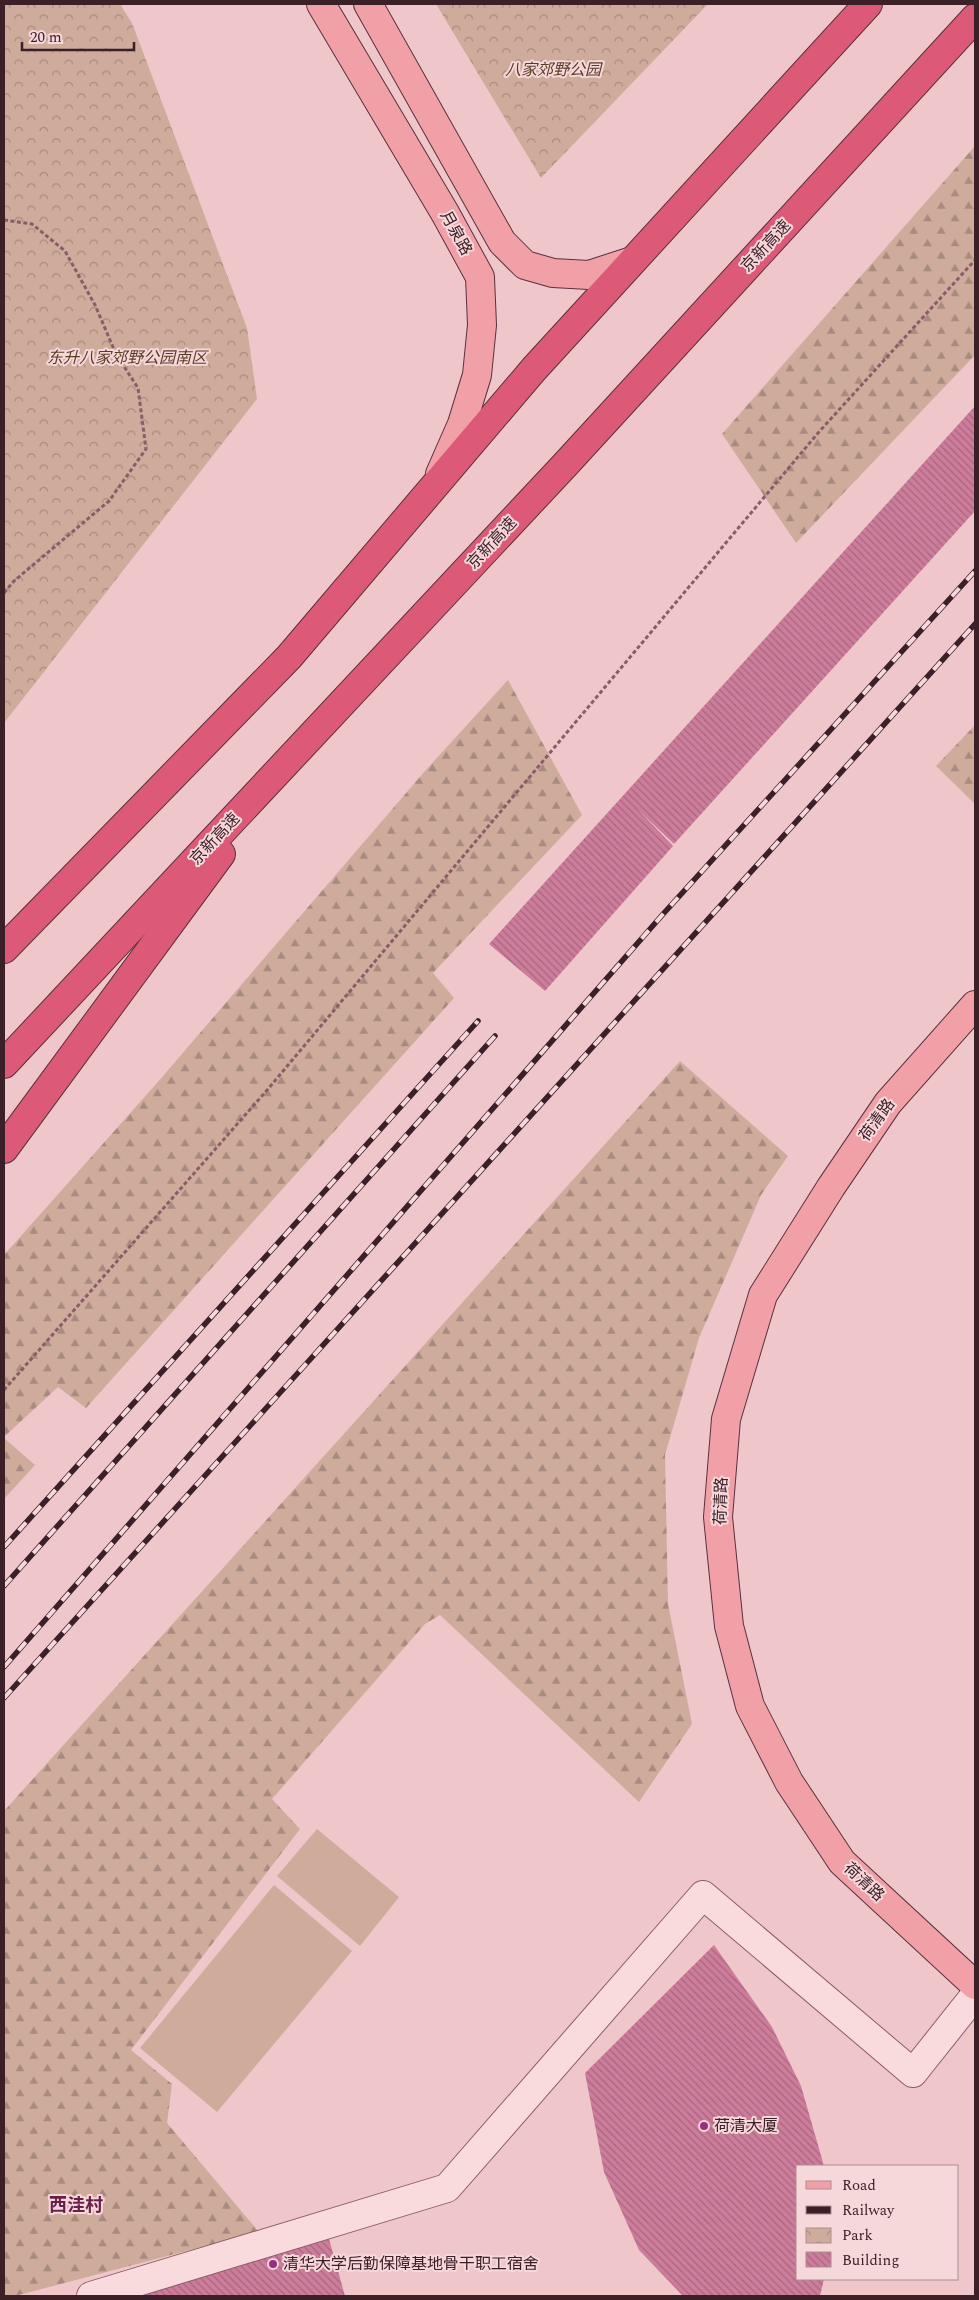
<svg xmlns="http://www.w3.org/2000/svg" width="979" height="2300" viewBox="0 0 979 2300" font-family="Spectral,'Noto Sans SC',serif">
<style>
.forest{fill:url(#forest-firs)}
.park{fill:url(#park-crowns)}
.garden{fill:#ceab9b}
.building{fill:url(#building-back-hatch)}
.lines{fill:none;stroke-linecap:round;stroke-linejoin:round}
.minor-casing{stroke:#8b5c68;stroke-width:30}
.major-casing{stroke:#59303e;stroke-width:30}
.highway-casing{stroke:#59303e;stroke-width:30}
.path{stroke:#8b5c68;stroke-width:3;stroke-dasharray:4 2.5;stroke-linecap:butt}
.minor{stroke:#f9dbde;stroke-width:28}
.major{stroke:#f1a0a8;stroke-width:28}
.highway{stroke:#dd5978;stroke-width:28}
.rail-casing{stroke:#3b2028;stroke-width:5.5}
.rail{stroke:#f6d7da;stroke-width:4;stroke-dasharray:11;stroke-linecap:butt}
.poi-dot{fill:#9b2c84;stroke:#f6d7da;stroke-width:2}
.labels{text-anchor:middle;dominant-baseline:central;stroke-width:4;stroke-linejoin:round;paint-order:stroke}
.park-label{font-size:16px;font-style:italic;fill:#583d26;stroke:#f6d7da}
.street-label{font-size:16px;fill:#3b2028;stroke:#f6d7da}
.poi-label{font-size:16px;fill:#3b2028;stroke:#f6d7da;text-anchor:start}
.neighbourhood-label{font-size:18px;font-weight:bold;fill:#681f4a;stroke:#f6d7da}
</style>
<defs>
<pattern id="forest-firs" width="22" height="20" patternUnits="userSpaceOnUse" patternTransform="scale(1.25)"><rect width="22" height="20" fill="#ceab9b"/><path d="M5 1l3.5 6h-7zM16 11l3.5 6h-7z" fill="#a88b7e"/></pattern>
<pattern id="park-crowns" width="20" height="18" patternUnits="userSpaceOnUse" patternTransform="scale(1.25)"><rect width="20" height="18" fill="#ceab9b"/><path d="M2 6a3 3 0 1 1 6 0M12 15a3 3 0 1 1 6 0" fill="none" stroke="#a88b7e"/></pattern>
<pattern id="building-back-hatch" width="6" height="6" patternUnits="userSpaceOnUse" patternTransform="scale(1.25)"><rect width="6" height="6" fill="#cd7d9b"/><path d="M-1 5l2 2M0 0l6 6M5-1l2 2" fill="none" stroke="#a8667e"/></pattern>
</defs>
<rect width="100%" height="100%" fill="#efc7cb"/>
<!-- forest -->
<g class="forest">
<polygon points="975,146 975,355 796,543 722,434"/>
<polygon points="508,680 582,815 433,973 454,998 86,1408 58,1387 4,1437 4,1255 157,1083 425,771"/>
<polygon points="975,725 975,804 936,766"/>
<polygon points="680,1061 788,1156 761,1195 699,1338 665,1455 668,1604 692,1724 639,1802 440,1615 425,1624 272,1799 300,1829 131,2050 172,2084 167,2123 259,2232 15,2296 4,2296 4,1811"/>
<polygon points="4,1438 35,1465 4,1499"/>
</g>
<!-- park -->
<g class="park">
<polygon points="4,4 120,4 132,23 247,328 257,399 4,723"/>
<polygon points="436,4 708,4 541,178"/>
</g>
<!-- garden -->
<g class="garden">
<polygon points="317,1829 399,1897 360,1946 277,1876"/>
<polygon points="274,1885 352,1951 217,2112 140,2048"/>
</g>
<!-- building -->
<g class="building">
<polygon points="975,406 975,511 674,844 637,809 673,846 545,991 489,944"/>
<polygon points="714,1945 772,2027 801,2086 824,2166 798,2166 798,2279 824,2279 820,2296 683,2296 639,2250 604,2172 585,2073"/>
<polygon points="327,2232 345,2296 95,2296"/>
</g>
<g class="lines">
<defs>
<polyline id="minor" points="91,2296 447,2188 703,1895 913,2073 975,1995"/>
<g id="major">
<polyline points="321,4 445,213 480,277 482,325 477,375 462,424 440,474"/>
<polyline points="368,4 502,242 525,265 553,273 589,275 632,261"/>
<polyline points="975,1005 888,1103 831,1187 763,1295 726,1419 718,1517 729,1626 750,1706 789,1782 842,1862 975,1985"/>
</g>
<g id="highway">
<polyline points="4,949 289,657 534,369 868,4"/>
<polyline points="4,1064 564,466 975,18"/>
<polyline points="4,1149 221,854"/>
</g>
</defs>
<!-- minor casing -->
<use href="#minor" class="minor-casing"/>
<!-- major casing -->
<use href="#major" class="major-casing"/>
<!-- highway casing -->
<use href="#highway" class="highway-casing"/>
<!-- path -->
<g class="path">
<polyline points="4,220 32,224 65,251 95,305 116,354 138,388 146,449 109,501 14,581 4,593"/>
<polyline points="4,1390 268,1089 818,433 975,260"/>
</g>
<!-- minor -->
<use href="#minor" class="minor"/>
<!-- major -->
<use href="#major" class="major"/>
<!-- highway -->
<use href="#highway" class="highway"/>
<defs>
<g id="rail">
<polyline points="4,1547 478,1021"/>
<polyline points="4,1586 495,1036"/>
<polyline points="4,1667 664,913 975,571"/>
<polyline points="4,1698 975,624"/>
</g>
</defs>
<!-- rail casing -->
<use href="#rail" class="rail-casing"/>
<!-- rail -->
<use href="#rail" class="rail"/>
</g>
<!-- markers -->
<g class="poi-dot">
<circle cx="704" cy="2126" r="5"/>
<circle cx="273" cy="2264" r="5"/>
</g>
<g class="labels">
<!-- park labels -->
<g class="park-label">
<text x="553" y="70">八家郊野公园</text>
<text x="127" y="358">东升八家郊野公园南区</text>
</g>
<!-- street labels -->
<g class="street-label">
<text transform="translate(456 233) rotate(61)">月泉路</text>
<text transform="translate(766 246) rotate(-47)">京新高速</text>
<text transform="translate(492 543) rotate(-47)">京新高速</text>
<text transform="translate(215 839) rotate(-47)">京新高速</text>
<text transform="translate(877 1120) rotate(-54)">荷清路</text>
<text transform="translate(721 1501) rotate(-88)">荷清路</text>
<text transform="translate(864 1882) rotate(43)">荷清路</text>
</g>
<!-- poi labels -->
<g class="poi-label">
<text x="714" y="2126">荷清大厦</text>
<text x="283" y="2264">清华大学后勤保障基地骨干职工宿舍</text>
</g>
<!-- neighbourhood labels -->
<g class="neighbourhood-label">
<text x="76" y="2205">西洼村</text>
</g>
</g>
<!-- border -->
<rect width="979" height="2300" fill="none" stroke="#3b2028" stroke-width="10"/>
<!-- legend -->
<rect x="796" y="2165" width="162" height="115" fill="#f6d7da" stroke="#ab8e93"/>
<rect x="806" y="2181" width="25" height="8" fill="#f1a0a8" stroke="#ab8e93"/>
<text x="842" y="2190" font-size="15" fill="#3b2028">Road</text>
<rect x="806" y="2206" width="25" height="8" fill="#3b2028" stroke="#ab8e93"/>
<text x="842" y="2215" font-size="15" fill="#3b2028">Railway</text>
<rect x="806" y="2228" width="25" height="15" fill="url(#park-crowns)" stroke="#ab8e93"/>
<text x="842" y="2240" font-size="15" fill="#3b2028">Park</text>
<rect x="806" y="2252" width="25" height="15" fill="url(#building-back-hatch)" stroke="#ab8e93"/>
<text x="842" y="2265" font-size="15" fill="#3b2028">Building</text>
<!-- scale -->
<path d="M22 42v8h112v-8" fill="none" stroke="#3b2028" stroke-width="2.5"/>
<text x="30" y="42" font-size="15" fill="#3b2028" stroke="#f6d7da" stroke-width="4" paint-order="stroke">20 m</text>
</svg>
